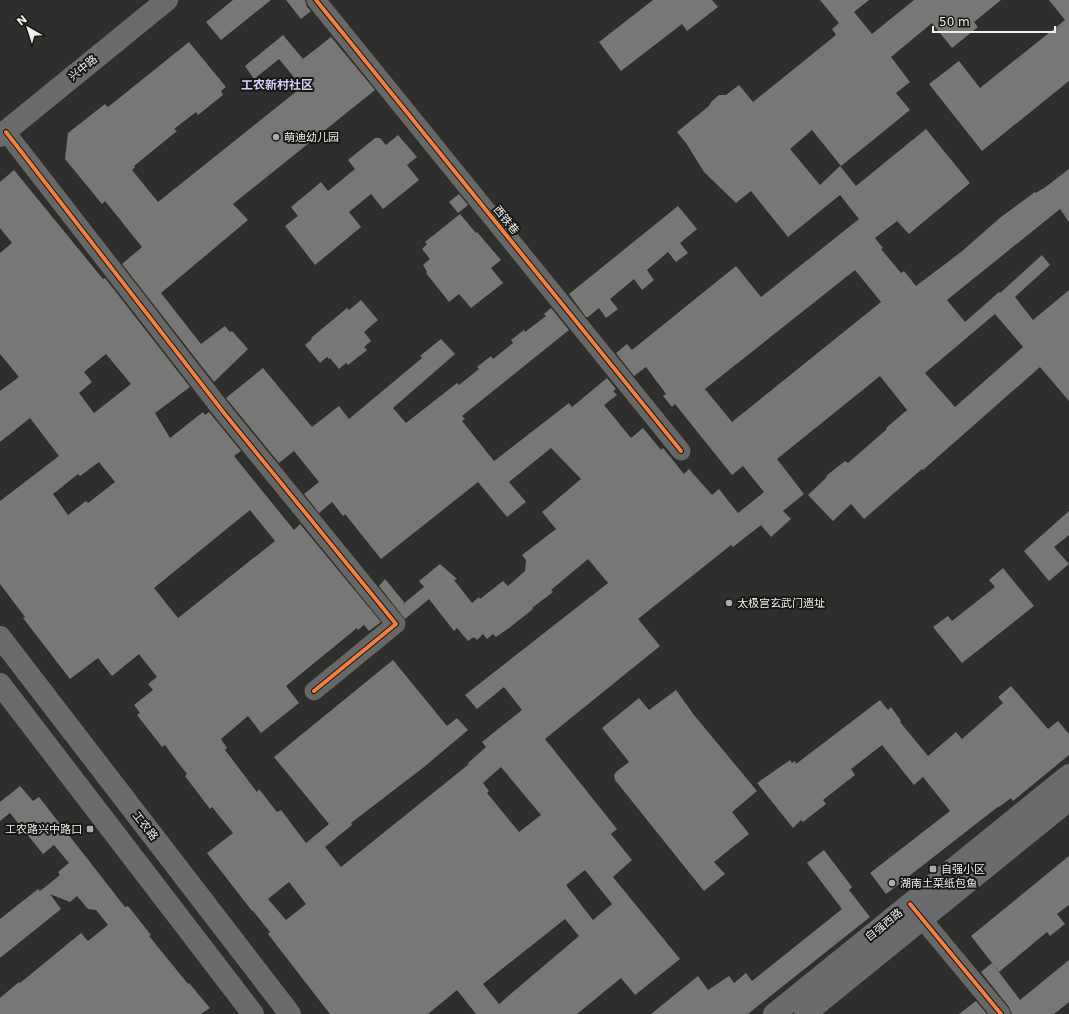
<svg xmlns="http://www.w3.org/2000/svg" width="1069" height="1014" viewBox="0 0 1069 1014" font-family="'DejaVu Sans','Noto Sans SC',sans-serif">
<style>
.building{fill:#777775;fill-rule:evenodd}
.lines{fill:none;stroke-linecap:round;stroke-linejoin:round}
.street{stroke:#676766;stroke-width:19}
.secondary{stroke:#6b6a6c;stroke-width:22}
.cycleway-casing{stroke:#171715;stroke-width:6}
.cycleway{stroke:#f27e40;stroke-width:4}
.poi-dot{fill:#ababa9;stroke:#171715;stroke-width:1.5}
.labels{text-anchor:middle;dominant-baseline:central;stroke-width:4;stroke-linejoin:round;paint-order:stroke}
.street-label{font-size:11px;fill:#efefec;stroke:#171715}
.poi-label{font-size:11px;fill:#efefec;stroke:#171715;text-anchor:start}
.neighbourhood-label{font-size:12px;font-weight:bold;fill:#d1cef9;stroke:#171715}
</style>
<rect width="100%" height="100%" fill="#2e2e2c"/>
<!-- building -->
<g class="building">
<polygon points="233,0 271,0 221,40 206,22"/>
<polygon points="286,0 305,0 307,7 311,11 301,19"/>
<polygon points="653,0 712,0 718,7 687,31 682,24 621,71 599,42"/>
<path d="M820,0h49l-15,12 18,22 42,-34h87l-27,22 4,5 -26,21 -20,-25 -41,34 19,25 -14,11 14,17 -69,56 -29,-36 -22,19 30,36 20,-19 16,20 70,-57 44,54 -61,51 -12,-13 -22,17 8,10 -2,1 20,24 3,-2 12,15 45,-34 40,-35 34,-25 1,1 6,-4h1l26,-20v53l-9,-13 -113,91 18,22 34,-30 1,1 42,-38 8,10 -35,32 18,23 36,-30v111l-29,-34 -117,103 -1,-1 -58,50 -13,-15 -18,17 -25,-26 19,-18 -1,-1 19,-15 3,2 39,-34 -1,-1 21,-18 -27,-34 -103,83 27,35 -21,17 8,8 -20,18 -10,-12 -28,22 -2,-2 -93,74 22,27 -115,93 72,90 -6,5 21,26 -19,17 67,82 -45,36 -14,-17 -44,36h-101l-19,-24 -29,24h-98l-62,-80 2,-2 -17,-21h-1l-45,-58 26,-20 -21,-26 -2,2 -25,-33 2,-2 -14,-18 -8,-11 -3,2 -25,-32 3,-2 -6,-8 19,-15 -5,-6 9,-7 -18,-23 -27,22 -14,-18 -28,21 -47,-61 2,-1 -25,-33v-83l59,-45 -29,-38 -30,24v-51l19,-14 -19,-23v-101l12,-10 -12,-15v-46l14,-12 89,109 2,-1 85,109 -35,26 15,25 33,-26 2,3 4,-3 32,39 -7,5 60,74 6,-6 81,98 -12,9 -5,-6 -6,5 -1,-2 -71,58 13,17 -38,30 -13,-17 -27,23 6,9 -2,2 32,42 2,-3 18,23 4,-2 25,33 23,-19 -55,-67 119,-97 54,66 10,-8 11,12 -44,37 -73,56 1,2 -27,22 16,20 128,-103 -1,-1 18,-16 -4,-5 40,-32 -18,-23 -27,22 -12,-14 143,-112 -20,-24 -37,31 2,2 -21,16 1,1 -24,19 -13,9 -3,-3 -6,5 -4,-5 -6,6 -3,-3 -6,4 -11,-13 -3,3 -25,-32 -24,20 -26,-33 6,-7 19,23 -1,2 21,-17 -5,-6 21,-17 17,15 -3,1 18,23 7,-6 1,2 23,-18 5,5 17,-15 1,-11 -4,-5 34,-26 -14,-17 39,-33 -30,-31 -42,34 17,20 -19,15 -29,-35 -97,77 -36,-45 -2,2 -11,-14 -13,11 -15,-19 15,-12 -25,-31 -15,12 -53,-65 37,-30 49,59 27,-21 10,13 73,-61 -2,-2 21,-17 14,15 -62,54 13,15 51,-40 2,2 20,-16 -2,-2 14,-11 2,3 20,-16 -2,-3 13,-10 1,2 21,-16 -2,-2 7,-6 18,22 -107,86 3,3 -3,2 32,40 75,-58 3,4 35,-29 9,11 -3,2 4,4 -13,10 27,33 12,-10 18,22 2,-2 21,26 5,-5 23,26 7,-6 19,24 26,-21 -21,-26 -11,9 -57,-71 -3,3 -9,-11 3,-2 -20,-27 -12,9 -18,-23 11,-9 5,6 104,-84 25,31 98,-78 -19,-24 -52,42 -37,-46 -15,12 -32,-31 -18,-29 -9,-11 32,-26 2,-4 8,-7h7l13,-10 14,17 83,-67 -4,-6 7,-6zM855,270l26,32 -149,120 -27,-33zM995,314l28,33 -68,60 -30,-34zM106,354l25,30 -37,29 -15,-20 13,-11 -8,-10zM99,462l16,20 -27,21 -2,-2 -18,14 -15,-21 25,-20 2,2zM250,510l25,31 -97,77 -24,-30zM501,767l40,48 -22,17 -32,-39 2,-2 -6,-8zM585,870l27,34 -19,16 -27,-35zM289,882l17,22 -20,16 -18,-21zM565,919l14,17 -80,68 -16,-20z"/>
<polygon points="1049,0 1069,0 1069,81 982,151 929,84 959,61 980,88 1065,20"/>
<polygon points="283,35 303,59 331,37 375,90 233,204 248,220 161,293 201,344 225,326 230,332 232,331 248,349 214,382 122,264 142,247 105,201 102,204 65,159 68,133 105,104 108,107 189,42 226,87 221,91 223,95 198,115 196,112 174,129 177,131 134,166 135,167 132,170 158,202 302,87 279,59 254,79 245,66"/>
<polygon points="398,135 417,157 407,165 419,180 383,209 371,194 349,212 361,227 315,265 285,226 298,216 291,207 321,182 328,191 355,169 348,160 375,138 380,138 386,145"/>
<polygon points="459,194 468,205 458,213 449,202"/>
<polygon points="678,206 697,229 680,243 688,253 676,262 668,252 647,270 654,280 642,290 634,279 610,299 618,309 606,318 599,308 588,317 586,317 569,294"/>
<polygon points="460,214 476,233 477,232 501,260 491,268 503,283 471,308 459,294 449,302 426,273 427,272 423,265 430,259 422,249 427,244 425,242"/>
<polygon points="361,300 378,320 364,332 371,341 364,347 367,350 348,365 346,363 339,369 330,358 329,359 327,357 320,363 305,345 312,339 311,338 347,308 349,310"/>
<polygon points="1069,511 1069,535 1054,547 1069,564 1049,581 1024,551"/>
<polygon points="1003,568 1034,606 962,663 933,627 948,616 952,621 995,587 989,580"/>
<polygon points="1011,686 1048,729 1058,721 1069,734 1069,755 1013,801 1011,798 999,807 999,806 886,894 870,873 950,811 923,777 914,785 882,745 851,769 855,775 823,800 826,804 803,822 801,820 793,828 757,783 790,760 792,763 795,761 796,764 880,700 888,710 891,707 901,721 900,722 928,756 956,732 962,739 1003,703 998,697"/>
<polygon points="676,690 694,715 757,791 732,812 749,834 714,862 725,874 704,891 615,780 614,775 617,771 629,762 602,728 639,698 649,710"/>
<polygon points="20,786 33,801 39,797 125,907 128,906 151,935 149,936 188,984 189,983 210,1008 201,1014 0,1014 0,998 7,992 19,982 20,983 81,933 88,941 108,925 96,910 88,909 77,896 70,902 50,894 61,909 0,958 0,919 38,889 40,891 44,888 60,875 58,872 69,863 54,845 43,854 10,813 0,821 0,802"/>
<polygon points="824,850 852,887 849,890 870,917 748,1014 651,1014 698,976 708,990 729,976 734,983 746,973 752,981 842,909 807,863"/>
<polygon points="1069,856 1069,905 1057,914 1065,924 1050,936 1047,932 999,972 971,936"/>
<polygon points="1069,960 1069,1002 1054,1014 1012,1014 1009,1007 981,972 992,963 1020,1000"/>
<polygon points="976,1001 987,1014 959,1014"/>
</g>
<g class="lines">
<!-- street -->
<g class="street">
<polyline points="316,0 681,451"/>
<polyline points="6,132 224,413 396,624 314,691"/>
<polyline points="913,908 1001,1014"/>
</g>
<!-- secondary -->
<g class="secondary">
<polyline points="0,136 167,0"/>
<polyline points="0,637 290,1014"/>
<polyline points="0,684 253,1014"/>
<polyline points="774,1014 1069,775"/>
<polyline points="805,1014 1069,800"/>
</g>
<defs>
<g id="cycleway">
<polyline points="316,0 681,451"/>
<polyline points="6,132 224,413 396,624 314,691"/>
<polyline points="910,904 1001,1014"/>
</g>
</defs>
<!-- cycleway casing -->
<use href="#cycleway" class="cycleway-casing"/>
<!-- cycleway -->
<use href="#cycleway" class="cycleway"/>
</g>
<!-- markers -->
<g class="poi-dot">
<circle cx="276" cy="137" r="4"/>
<circle cx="729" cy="603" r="4"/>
<rect x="86" y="825" width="8" height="8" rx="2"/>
<rect x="929" y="865" width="8" height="8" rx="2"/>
<circle cx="892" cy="883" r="4"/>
</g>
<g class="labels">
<!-- street labels -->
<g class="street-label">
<text transform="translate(83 68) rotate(-39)">兴中路</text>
<text transform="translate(506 220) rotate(51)">西铁巷</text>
<text transform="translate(145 826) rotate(52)">工农路</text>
<text transform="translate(884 925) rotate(-39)">自强西路</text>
</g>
<!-- poi labels -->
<g class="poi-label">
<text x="284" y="137">萌迪幼儿园</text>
<text x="737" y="603">太极宫玄武门遗址</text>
<text x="82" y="829" text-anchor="end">工农路兴中路口</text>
<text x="941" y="869">自强小区</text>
<text x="900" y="883">湖南土菜纸包鱼</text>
</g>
<!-- neighbourhood labels -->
<g class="neighbourhood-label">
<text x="277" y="85">工农新村社区</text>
</g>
</g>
<!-- north arrow -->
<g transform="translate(28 28) rotate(321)" stroke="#171715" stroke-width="3" paint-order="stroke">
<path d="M0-3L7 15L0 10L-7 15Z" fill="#efefec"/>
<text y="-6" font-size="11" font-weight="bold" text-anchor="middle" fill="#efefec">N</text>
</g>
<!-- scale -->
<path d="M933 26v6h122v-6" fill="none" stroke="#efefec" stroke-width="2"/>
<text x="939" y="26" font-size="12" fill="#efefec" stroke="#171715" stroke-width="3" paint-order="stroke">50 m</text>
</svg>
